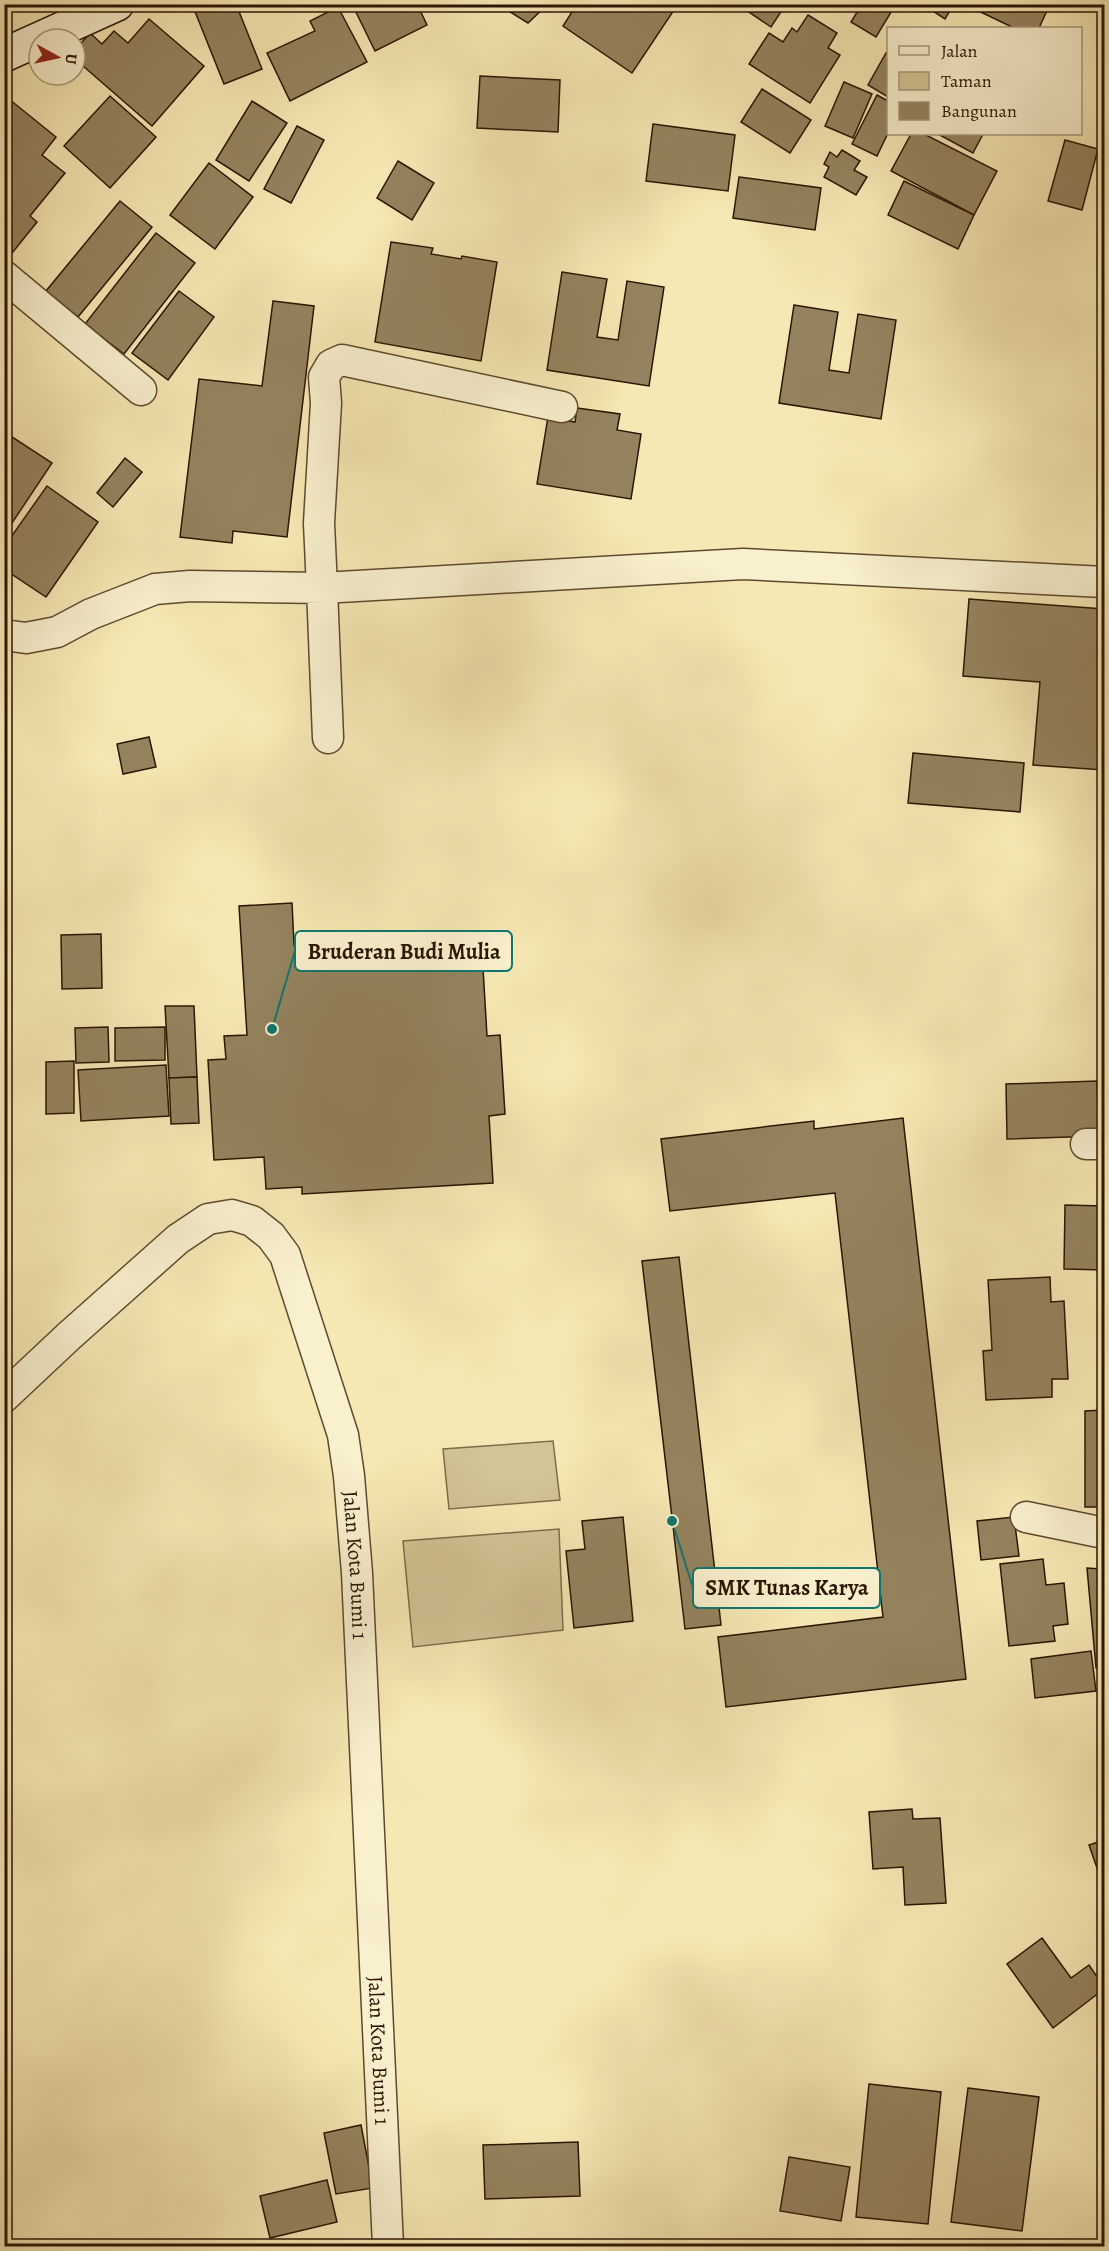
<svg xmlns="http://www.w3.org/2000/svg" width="1109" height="2251" viewBox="0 0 1109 2251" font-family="Alegreya,serif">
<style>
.green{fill:#d3c495;stroke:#7e6c4a;stroke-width:1.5}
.building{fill:#94835e;stroke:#2a1500;stroke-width:1.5}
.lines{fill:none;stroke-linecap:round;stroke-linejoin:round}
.street-casing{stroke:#5d4a2d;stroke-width:33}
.secondary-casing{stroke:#2a1500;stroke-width:36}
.street{stroke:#f9f0ce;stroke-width:30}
.secondary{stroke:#f9f0ce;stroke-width:33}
.labels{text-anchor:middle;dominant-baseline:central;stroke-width:6;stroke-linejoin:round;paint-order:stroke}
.street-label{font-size:21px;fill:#2a1500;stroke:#f9f0ce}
.leader{fill:none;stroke:#0f766e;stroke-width:2}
.callout-dot{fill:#0f766e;stroke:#f9f0ce;stroke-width:2}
.callout{fill:#f9f0ce;stroke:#0f766e;stroke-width:2}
.callout-label{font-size:22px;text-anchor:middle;font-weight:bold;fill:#2a1500}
</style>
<rect width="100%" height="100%" fill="#f6e8b4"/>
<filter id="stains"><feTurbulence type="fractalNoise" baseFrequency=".00333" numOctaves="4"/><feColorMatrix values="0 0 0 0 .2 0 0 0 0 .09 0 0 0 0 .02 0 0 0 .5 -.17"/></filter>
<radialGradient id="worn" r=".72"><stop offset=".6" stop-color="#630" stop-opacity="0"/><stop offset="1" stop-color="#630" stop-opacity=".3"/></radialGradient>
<!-- green -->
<g class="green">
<polygon points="553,1441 560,1500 449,1509 443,1449"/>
<polygon points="559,1529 563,1630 413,1647 403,1541"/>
</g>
<!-- building -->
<g class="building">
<polygon points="204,4 236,4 262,69 224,84 194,9"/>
<polygon points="352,4 417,4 427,25 375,51"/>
<polygon points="497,4 548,4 528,23"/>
<polygon points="577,4 678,4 632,73 563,26"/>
<polygon points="737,4 786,4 771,27"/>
<polygon points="862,4 896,4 876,37 851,22"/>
<polygon points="922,4 954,4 945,19"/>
<polygon points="964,4 1050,4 1039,28 1014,28"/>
<polygon points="338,7 367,62 290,101 267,53 315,31 310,21"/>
<polygon points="808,15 837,33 828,48 840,55 810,103 749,64 769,33 783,42 792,28 797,32"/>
<polygon points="149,19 204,66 152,126 75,59 75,50 90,33 102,44 114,31 128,43"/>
<polygon points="886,53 888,54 888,97 868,85"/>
<polygon points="480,76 560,80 558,132 477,128"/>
<polygon points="844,82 872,94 853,138 825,126"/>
<polygon points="762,89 811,120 790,153 741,122"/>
<polygon points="4,95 56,137 42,155 65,173 30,216 37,222 4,263"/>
<polygon points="877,95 888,101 888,133 877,156 852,144"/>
<polygon points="110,96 156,137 110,188 64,146"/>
<polygon points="252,101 287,123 249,181 216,160"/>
<polygon points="653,124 735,135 728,191 646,181"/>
<polygon points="297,126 324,140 291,203 264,189"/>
<polygon points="911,134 924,134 997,171 974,215 891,171"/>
<polygon points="938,134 983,134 973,153"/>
<polygon points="1065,140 1098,149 1082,210 1048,201"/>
<polygon points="842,150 860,161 854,170 867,177 856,195 824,177 829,167 824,164 830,152 837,157"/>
<polygon points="398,161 434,183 412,220 377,198"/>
<polygon points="209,163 253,197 215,249 170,215"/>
<polygon points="739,177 821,188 815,230 733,218"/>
<polygon points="904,181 974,215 958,249 888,215"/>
<polygon points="120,201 152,227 78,317 46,291"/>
<polygon points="156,233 195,263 124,354 85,324"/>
<polygon points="391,242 433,248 431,254 461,259 462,256 497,262 481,361 375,342"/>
<polygon points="562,272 607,279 597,337 618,340 627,281 664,287 649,386 547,370"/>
<polygon points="179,291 214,317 168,380 132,353"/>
<polygon points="273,301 314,306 287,537 233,531 232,543 180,537 199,379 262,386"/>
<polygon points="794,305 838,312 829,370 849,373 858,314 896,320 881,419 779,403"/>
<polygon points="577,408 620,414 617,430 641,434 631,499 537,484 548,417 575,422"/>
<polygon points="9,435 52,463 4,535 4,441"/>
<polygon points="125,458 142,472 113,507 97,493"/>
<polygon points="47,486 98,522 46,597 4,569 4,547"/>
<polygon points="969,599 1104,609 1104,770 1033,765 1040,682 963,676"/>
<polygon points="149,737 156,767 123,774 117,744"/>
<polygon points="913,753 1024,763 1020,812 908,803"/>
<polygon points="292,903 294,945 481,934 487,1036 500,1035 505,1114 489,1116 493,1183 302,1194 302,1187 266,1189 264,1157 214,1160 208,1060 226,1059 224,1036 247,1035 239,906"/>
<polygon points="101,934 102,988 62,989 61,935"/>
<polygon points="165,1006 194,1006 197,1077 169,1078"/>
<polygon points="108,1027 109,1062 76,1063 75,1028"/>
<polygon points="165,1027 165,1060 115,1061 115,1028"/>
<polygon points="74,1061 74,1113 46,1114 46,1062"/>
<polygon points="166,1065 169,1116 81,1121 78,1070"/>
<polygon points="197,1077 199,1123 171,1124 169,1078"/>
<polygon points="1097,1081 1099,1136 1007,1139 1006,1084"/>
<polygon points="903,1118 966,1679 726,1707 718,1637 883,1617 835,1193 670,1211 661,1139 814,1121 814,1129"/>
<polygon points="1065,1205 1104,1206 1104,1270 1064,1269"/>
<polygon points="679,1257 721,1625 685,1629 642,1261"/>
<polygon points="1050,1277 1051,1302 1064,1301 1068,1379 1052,1379 1052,1397 986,1400 983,1351 992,1350 988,1280"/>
<polygon points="1104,1410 1104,1507 1085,1507 1085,1411"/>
<polygon points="623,1517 633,1621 574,1628 566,1551 585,1549 582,1521"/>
<polygon points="1014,1517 1019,1556 981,1560 977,1521"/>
<polygon points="1102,1551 1104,1551 1104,1667 1096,1668 1087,1568 1101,1569"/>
<polygon points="1043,1559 1046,1585 1064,1583 1068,1624 1053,1626 1055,1641 1009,1646 1000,1564"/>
<polygon points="1091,1651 1096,1691 1035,1698 1031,1659"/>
<polygon points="912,1809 913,1819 940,1818 946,1903 905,1905 903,1867 873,1869 869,1812"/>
<polygon points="1104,1840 1104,1888 1089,1845"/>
<polygon points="1042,1938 1071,1978 1089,1965 1104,1987 1104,1989 1053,2028 1007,1964"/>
<polygon points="869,2084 941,2092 928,2224 856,2217"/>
<polygon points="968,2088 1039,2097 1022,2231 951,2222"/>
<polygon points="361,2125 373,2188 336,2194 324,2133"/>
<polygon points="578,2142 580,2196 485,2199 483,2145"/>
<polygon points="789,2157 850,2167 841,2221 780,2211"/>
<polygon points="327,2180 337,2222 270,2238 260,2196"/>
</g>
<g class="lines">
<defs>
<g id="street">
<polyline points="4,276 141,390"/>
<polyline points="562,407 342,360 331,365 324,377 326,403 319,523 322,588 743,564 1104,582"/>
<polyline points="4,635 26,638 57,632 91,614 155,589 190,586 322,588 328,738"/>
<polyline points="1086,1144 1104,1144"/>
<path id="s1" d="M4,1397l65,-61 109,-97 30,-20 24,-4 20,6 19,15 14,19 58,180 6,41 8,97 31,673"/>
<polyline points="1026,1517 1104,1533"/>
</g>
<polyline id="secondary" points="4,55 117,4"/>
</defs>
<!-- street casing -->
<use href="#street" class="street-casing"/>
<!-- secondary casing -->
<use href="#secondary" class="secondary-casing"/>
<!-- street -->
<use href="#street" class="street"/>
<!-- secondary -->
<use href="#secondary" class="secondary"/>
</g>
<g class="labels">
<!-- street labels -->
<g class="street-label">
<text stroke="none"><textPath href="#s1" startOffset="684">Jalan Kota Bumi 1</textPath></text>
<text stroke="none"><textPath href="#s1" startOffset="1170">Jalan Kota Bumi 1</textPath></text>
</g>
</g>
<!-- callouts -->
<path class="leader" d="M272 1029L295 951M672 1521L693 1588"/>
<g class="callout-dot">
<circle cx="272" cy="1029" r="6"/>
<circle cx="672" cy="1521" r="6"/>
</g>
<g class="callout">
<rect x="295" y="931" width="217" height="40" rx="6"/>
<rect x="693" y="1568" width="187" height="40" rx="6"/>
</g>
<g class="callout-label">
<text x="404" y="959">Bruderan Budi Mulia</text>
<text x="787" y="1595">SMK Tunas Karya</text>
</g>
<!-- margin -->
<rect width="1109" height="2251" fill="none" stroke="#f6e8b4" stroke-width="24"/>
<rect x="6" y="6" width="1097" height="2239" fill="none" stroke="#2a1500" stroke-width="3"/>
<rect x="12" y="12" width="1085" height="2227" fill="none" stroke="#2a1500" stroke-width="1.5"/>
<!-- legend -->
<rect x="887" y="27" width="195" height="108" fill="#f9f0ce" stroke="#a6987c" stroke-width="1.5"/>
<rect x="899" y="46" width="30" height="9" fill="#f9f0ce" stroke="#a6987c" stroke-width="1.5"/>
<text x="941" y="57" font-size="18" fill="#2a1500">Jalan</text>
<rect x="899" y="72" width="30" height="18" fill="#d3c495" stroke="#a6987c" stroke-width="1.5"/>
<text x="941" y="87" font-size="18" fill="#2a1500">Taman</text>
<rect x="899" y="102" width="30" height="18" fill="#94835e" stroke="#a6987c" stroke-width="1.5"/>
<text x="941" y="117" font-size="18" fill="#2a1500">Bangunan</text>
<!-- north arrow -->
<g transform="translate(57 57) rotate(98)"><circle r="28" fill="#f9f0ce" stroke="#a6987c" stroke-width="1.5"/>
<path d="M0-4.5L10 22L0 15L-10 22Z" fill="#8f2418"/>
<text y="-9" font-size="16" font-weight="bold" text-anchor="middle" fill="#2a1500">U</text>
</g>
<rect width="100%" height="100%" filter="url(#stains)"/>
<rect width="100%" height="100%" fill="url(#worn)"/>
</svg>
